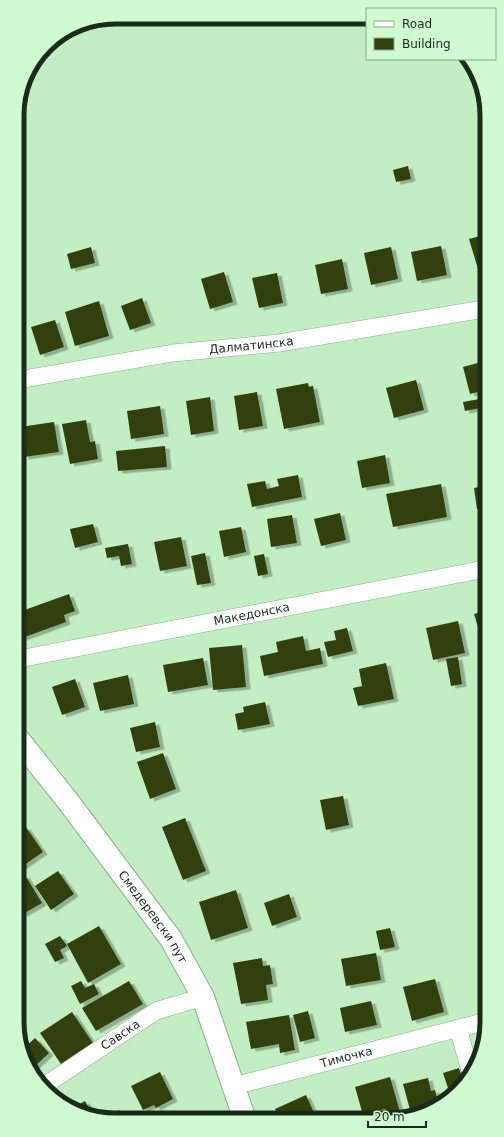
<svg xmlns="http://www.w3.org/2000/svg" width="504" height="1137" viewBox="0 0 504 1137" font-family="'DejaVu Sans',sans-serif">
<style>
.building{fill:#324110;filter:url(#shadow)}
.lines{fill:none;stroke-linecap:round;stroke-linejoin:round}
.minor-casing{stroke:#8ab28a;stroke-width:18}
.tertiary-casing{stroke:#8ab28a;stroke-width:24}
.minor{stroke:#fff;stroke-width:17}
.tertiary{stroke:#fff;stroke-width:22}
.labels{text-anchor:middle;dominant-baseline:central;stroke-width:4;stroke-linejoin:round;paint-order:stroke}
.street-label{font-size:12px;fill:#1a2a1b;stroke:#d0fad0}
.rim{fill:none;stroke:#1a2a1b;stroke-width:5}
</style>
<defs>
<filter id="shadow"><feDropShadow dx="4.5" dy="2.5" stdDeviation="0" flood-color="#0004"/></filter>
</defs>
<rect width="100%" height="100%" fill="#c3edc3"/>
<!-- building -->
<g class="building">
<polygon points="408,166 411,179 396,182 393,170"/>
<polygon points="484,235 484,267 478,269 469,239"/>
<polygon points="441,246 447,275 417,281 411,252"/>
<polygon points="91,247 95,263 71,269 67,254"/>
<polygon points="391,247 398,279 371,285 364,253"/>
<polygon points="342,259 348,289 321,294 315,265"/>
<polygon points="224,272 233,302 210,309 201,279"/>
<polygon points="277,273 283,303 259,308 252,278"/>
<polygon points="142,298 151,323 130,330 121,306"/>
<polygon points="99,301 109,336 75,346 65,312"/>
<polygon points="55,320 64,347 40,355 31,327"/>
<polygon points="485,361 485,390 470,394 463,367"/>
<polygon points="416,380 424,410 394,418 386,388"/>
<polygon points="308,383 309,387 313,386 320,422 284,429 276,389"/>
<polygon points="257,392 263,426 239,430 234,396"/>
<polygon points="210,397 214,431 191,435 186,401"/>
<polygon points="485,398 485,407 465,411 463,402"/>
<polygon points="160,406 164,434 131,439 127,411"/>
<polygon points="86,420 90,442 95,441 98,459 70,464 62,424"/>
<polygon points="54,422 59,452 24,457 20,427"/>
<polygon points="165,446 167,467 118,471 116,451"/>
<polygon points="385,455 390,483 362,488 357,461"/>
<polygon points="298,475 302,497 252,507 247,484 265,481 267,489 279,486 277,479"/>
<polygon points="441,484 447,517 393,527 386,494"/>
<polygon points="484,486 485,507 477,509 474,488"/>
<polygon points="340,513 346,540 321,546 314,519"/>
<polygon points="292,515 297,543 271,547 267,519"/>
<polygon points="93,524 98,542 75,548 70,529"/>
<polygon points="241,527 246,552 224,557 219,531"/>
<polygon points="181,537 187,566 160,571 154,542"/>
<polygon points="128,544 132,564 121,566 119,556 107,558 105,548"/>
<polygon points="205,553 211,583 197,585 191,556"/>
<polygon points="264,554 268,574 258,576 254,556"/>
<polygon points="69,594 75,611 64,615 66,622 22,638 19,630 19,612"/>
<polygon points="485,611 485,624 478,627 474,614"/>
<polygon points="458,621 465,653 433,660 426,628"/>
<polygon points="347,628 353,651 328,657 324,642 336,640 334,631"/>
<polygon points="303,636 306,651 320,648 323,664 264,676 260,656 278,652 276,642"/>
<polygon points="242,645 246,687 213,690 209,648"/>
<polygon points="458,657 462,684 451,686 446,659"/>
<polygon points="203,658 208,685 168,692 163,665"/>
<polygon points="386,663 394,699 358,706 353,688 362,686 359,669"/>
<polygon points="128,675 134,704 100,711 93,683"/>
<polygon points="75,679 85,707 62,715 52,687"/>
<polygon points="265,702 270,724 238,730 235,714 244,712 243,707"/>
<polygon points="155,722 160,747 136,752 130,728"/>
<polygon points="163,753 176,789 150,799 137,762"/>
<polygon points="343,796 349,825 326,830 320,800"/>
<polygon points="185,818 206,871 183,880 162,827"/>
<polygon points="26,827 43,852 20,868 20,831"/>
<polygon points="58,871 74,894 51,910 35,886"/>
<polygon points="25,875 42,903 23,914 20,909 20,878"/>
<polygon points="236,890 248,928 211,940 199,902"/>
<polygon points="289,894 297,917 272,926 264,903"/>
<polygon points="99,926 121,964 88,983 67,944"/>
<polygon points="390,928 395,947 380,950 376,931"/>
<polygon points="60,936 67,946 60,950 64,958 55,962 45,944"/>
<polygon points="376,953 381,980 346,986 341,959"/>
<polygon points="262,958 263,966 270,965 273,984 266,985 268,1000 241,1004 233,963"/>
<polygon points="435,979 444,1012 412,1021 403,987"/>
<polygon points="81,981 85,988 94,984 99,994 80,1004 71,986"/>
<polygon points="129,981 143,1004 96,1031 82,1008"/>
<polygon points="371,1001 377,1025 345,1032 340,1008"/>
<polygon points="308,1011 315,1038 300,1042 293,1015"/>
<polygon points="72,1012 95,1046 63,1067 40,1033"/>
<polygon points="289,1015 295,1050 280,1053 279,1044 251,1049 246,1022"/>
<polygon points="35,1038 49,1053 33,1068 22,1050"/>
<polygon points="459,1068 464,1084 463,1086 450,1094 443,1073"/>
<polygon points="160,1072 173,1099 156,1108 154,1105 143,1110 131,1086"/>
<polygon points="390,1077 400,1112 387,1116 385,1109 363,1115 355,1087"/>
<polygon points="428,1078 431,1091 435,1090 438,1102 414,1117 412,1117 403,1084"/>
<polygon points="306,1095 316,1117 279,1117 275,1109"/>
<polygon points="85,1101 94,1117 74,1107"/>
<polygon points="119,1110 124,1118 103,1118"/>
</g>
<g class="lines">
<defs>
<g id="minor">
<path id="s1" d="M18,380l155,-27 106,-10 205,-34"/>
<path id="s2" d="M19,659l466,-90"/>
<polyline points="458,1028 471,1074"/>
<path id="s3" d="M44,1086l112,-75 47,-14"/>
<path id="s4" d="M234,1086l253,-65"/>
</g>
<g id="tertiary">
<path id="s5" d="M19,740l48,60 104,139 32,58 41,120"/>
</g>
</defs>
<!-- minor casing -->
<use href="#minor" class="minor-casing"/>
<!-- tertiary casing -->
<use href="#tertiary" class="tertiary-casing"/>
<!-- minor -->
<use href="#minor" class="minor"/>
<!-- tertiary -->
<use href="#tertiary" class="tertiary"/>
</g>
<g class="labels">
<!-- street labels -->
<g class="street-label">
<text stroke="none"><textPath href="#s1" startOffset="236">Далматинска</textPath></text>
<text stroke="none"><textPath href="#s2" startOffset="237">Македонска</textPath></text>
<text stroke="none"><textPath href="#s5" startOffset="222">Смедеревски пут</textPath></text>
<text stroke="none"><textPath href="#s3" startOffset="92">Савска</textPath></text>
<text stroke="none"><textPath href="#s4" startOffset="116">Тимочка</textPath></text>
</g>
</g>
<!-- crop -->
<path d="M0 0H504V1137H0ZM115 24H389A91 91 0 0 1 480 115V1022A91 91 0 0 1 389 1113H115A91 91 0 0 1 24 1022V115A91 91 0 0 1 115 24Z" fill="#d0fad0" fill-rule="evenodd"/>
<path class="rim" d="M115 24H389A91 91 0 0 1 480 115V1022A91 91 0 0 1 389 1113H115A91 91 0 0 1 24 1022V115A91 91 0 0 1 115 24Z"/>
<!-- legend -->
<rect x="366" y="8" width="130" height="52" fill="#d0fad0" stroke="#87a788"/>
<rect x="374" y="21" width="20" height="6" fill="#ffffff" stroke="#87a788"/>
<text x="402" y="28" font-size="12" fill="#1a2a1b">Road</text>
<rect x="374" y="38" width="20" height="12" fill="#324110" stroke="#87a788"/>
<text x="402" y="48" font-size="12" fill="#1a2a1b">Building</text>
<!-- scale -->
<path d="M368 1121v6h58v-6" fill="none" stroke="#1a2a1b" stroke-width="2"/>
<text x="374" y="1121" font-size="12" fill="#1a2a1b" stroke="#d0fad0" stroke-width="3" paint-order="stroke">20 m</text>
</svg>
